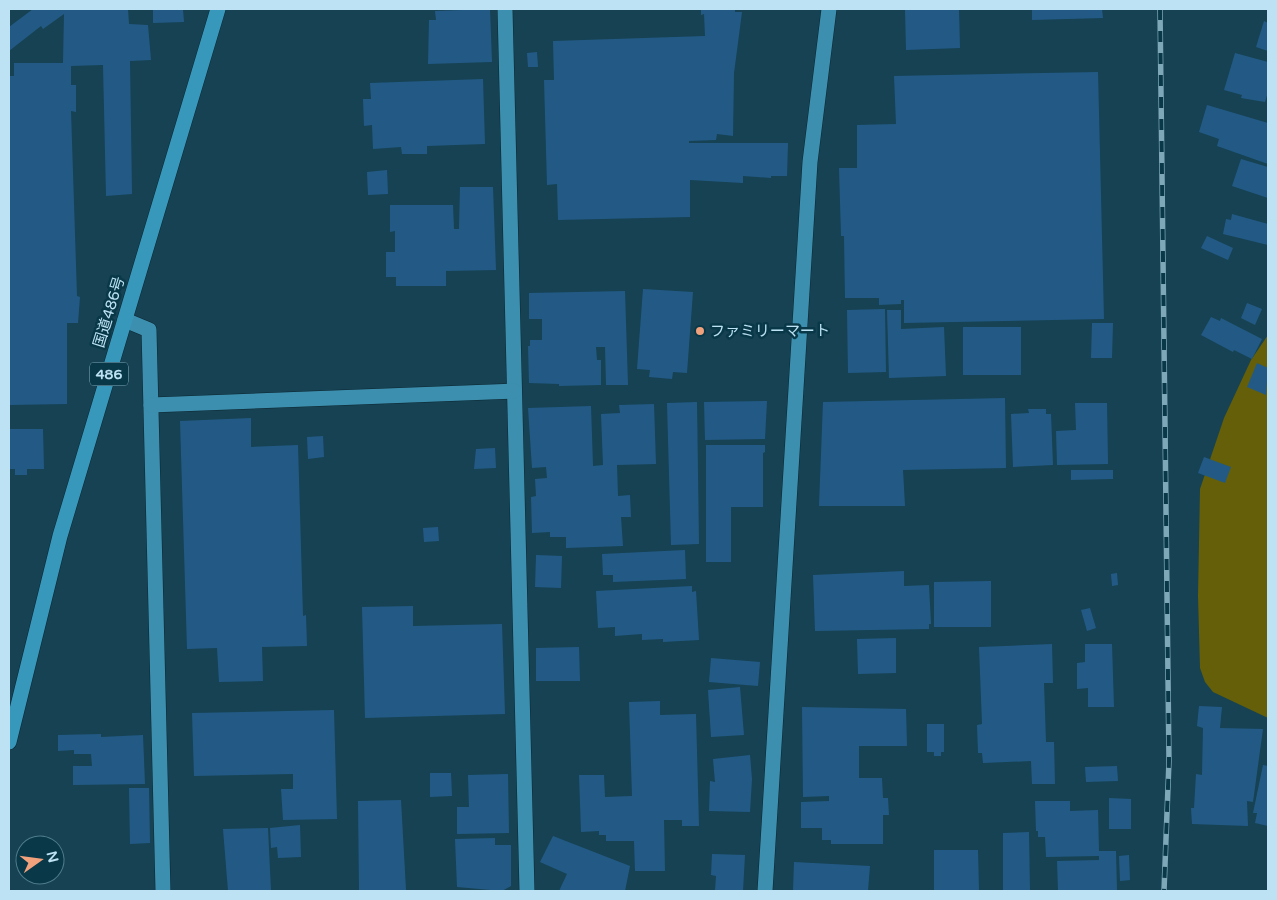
<svg xmlns="http://www.w3.org/2000/svg" width="1277" height="900" viewBox="0 0 1277 900" font-family="'Varela Round','Noto Sans JP',sans-serif">
<style>
.green{fill:#645f08}
.building{fill:#235a85}
.lines{fill:none;stroke-linecap:round;stroke-linejoin:round}
.minor-casing{stroke:#0d2731;stroke-width:16}
.highway-casing{stroke:#0d2731;stroke-width:16}
.minor{stroke:#3c8fae;stroke-width:15}
.highway{stroke:#3798bc;stroke-width:15}
.rail-casing{stroke:#7ea7b8;stroke-width:5.5}
.rail{stroke:#093848;stroke-width:4;stroke-dasharray:11;stroke-linecap:butt}
.poi-dot{fill:#f1a17c;stroke:#093848;stroke-width:2}
.labels{text-anchor:middle;dominant-baseline:central;stroke-width:5;stroke-linejoin:round;paint-order:stroke}
.shield{fill:#093848;stroke:#86afc0;stroke-width:1}
.shield-label{font-size:14px;font-weight:bold;fill:#bce2f3}
.street-label{font-size:15px;fill:#bce2f3;stroke:#093848}
.poi-label{font-size:15px;fill:#bce2f3;stroke:#093848;text-anchor:start}
</style>
<rect width="100%" height="100%" fill="#164253"/>
<!-- green -->
<polygon class="green" points="1268,335 1268,718 1213,692 1205,682 1200,668 1198,596 1200,489 1224,418 1251,360"/>
<!-- building -->
<g class="building">
<polygon points="33,9 128,9 129,24 148,25 151,60 130,61 132,194 106,196 103,65 71,66 71,85 76,85 76,112 71,111 77,296 80,297 78,323 67,323 67,404 9,405 9,76 14,76 14,63 63,63 64,14 43,29 41,26 9,51 9,27"/>
<polygon points="153,9 183,9 184,22 153,23"/>
<polygon points="490,9 492,62 428,64 429,20 436,20 435,11"/>
<polygon points="701,9 735,9 735,12 742,12 734,73 733,136 717,134 716,140 689,141 689,143 788,143 787,176 771,176 771,178 743,176 743,183 690,180 690,217 558,220 557,184 547,185 544,80 554,80 553,41 705,36 704,14 701,15"/>
<polygon points="905,9 959,9 960,48 906,50"/>
<polygon points="1032,9 1102,9 1103,18 1032,20"/>
<polygon points="1264,21 1268,23 1268,51 1256,47"/>
<polygon points="537,52 538,67 528,67 527,53"/>
<polygon points="1235,53 1268,62 1268,92 1265,102 1241,98 1242,95 1224,90"/>
<polygon points="1098,72 1104,319 904,323 904,300 901,300 901,304 879,305 879,298 845,298 844,236 841,236 839,168 857,168 857,125 896,124 894,76"/>
<polygon points="483,79 485,144 427,146 427,154 402,154 401,147 373,149 372,125 364,126 363,99 371,99 370,83"/>
<polygon points="1207,105 1268,123 1268,164 1217,146 1219,139 1199,132"/>
<polygon points="1241,159 1268,167 1268,198 1232,186"/>
<polygon points="387,170 388,194 368,195 367,172"/>
<polygon points="460,187 493,187 496,270 446,271 446,286 396,286 396,277 386,277 386,252 395,252 395,231 390,232 390,205 453,205 454,229 459,229"/>
<polygon points="1232,214 1268,224 1268,245 1223,234 1226,219 1231,220"/>
<polygon points="1207,236 1233,248 1228,260 1201,248"/>
<polygon points="643,289 693,292 687,373 673,372 672,379 649,377 650,370 637,369"/>
<polygon points="625,291 628,385 606,385 605,347 596,347 597,360 601,360 601,385 559,386 559,384 529,383 528,346 530,346 530,340 542,340 542,319 529,319 529,293"/>
<polygon points="1247,303 1262,309 1255,325 1241,318"/>
<polygon points="885,309 886,372 848,373 847,310"/>
<polygon points="887,310 901,310 901,329 944,327 946,376 889,378"/>
<polygon points="1211,317 1220,321 1221,318 1262,339 1252,359 1234,350 1233,352 1201,335"/>
<polygon points="1092,323 1113,323 1112,358 1091,358"/>
<rect x="963" y="327" width="58" height="48"/>
<polygon points="1257,363 1268,368 1266,395 1247,387"/>
<polygon points="1005,398 1006,468 903,470 905,506 819,506 823,402"/>
<polygon points="767,401 765,439 705,440 704,402"/>
<polygon points="697,402 699,544 671,545 667,403"/>
<polygon points="1075,403 1107,403 1108,464 1057,465 1056,431 1076,430"/>
<polygon points="654,404 656,464 617,465 618,496 630,495 631,517 621,517 623,546 566,548 566,537 550,537 550,532 532,533 531,497 536,496 535,479 547,478 546,467 532,468 528,408 591,406 593,466 603,465 601,414 620,413 619,405"/>
<polygon points="1028,409 1046,409 1046,414 1051,414 1053,465 1013,467 1011,414 1029,413"/>
<polygon points="251,418 251,447 298,445 303,616 306,615 307,646 262,647 263,681 219,682 217,648 187,649 180,421"/>
<polygon points="9,429 43,429 44,469 27,469 27,475 15,475 15,469 9,469"/>
<polygon points="323,436 324,457 308,459 307,437"/>
<polygon points="706,445 765,445 765,452 763,453 763,507 731,507 731,562 706,562"/>
<polygon points="495,448 496,468 474,469 476,449"/>
<polygon points="1204,457 1231,467 1225,483 1198,473"/>
<polygon points="1071,470 1113,470 1113,479 1071,480"/>
<polygon points="438,527 439,541 424,542 423,528"/>
<polygon points="685,550 686,579 613,582 613,575 603,575 602,554"/>
<polygon points="536,555 562,556 561,588 535,587"/>
<polygon points="904,571 904,586 929,585 931,624 929,624 929,629 815,631 813,575"/>
<polygon points="1117,573 1118,585 1112,586 1111,574"/>
<polygon points="991,581 991,627 934,627 934,582"/>
<polygon points="692,586 692,592 696,591 699,640 663,642 663,639 642,640 642,634 615,636 615,627 598,628 596,591"/>
<polygon points="413,606 413,626 502,624 505,714 365,718 362,607"/>
<polygon points="1090,608 1096,628 1087,631 1081,610"/>
<polygon points="896,638 896,673 858,674 857,639"/>
<polygon points="1052,644 1053,683 1044,683 1046,742 1054,742 1055,784 1032,784 1031,761 983,763 982,753 978,753 977,725 982,724 979,647"/>
<polygon points="1085,644 1112,644 1114,707 1088,707 1088,688 1077,689 1077,663 1085,662"/>
<polygon points="579,647 580,681 536,681 536,648"/>
<polygon points="711,658 760,662 758,686 709,682"/>
<polygon points="740,687 744,735 711,737 708,690"/>
<polygon points="660,701 660,715 696,714 699,826 682,826 682,820 664,820 665,871 635,871 634,841 606,841 606,835 599,835 599,831 581,832 579,775 604,775 605,797 632,796 629,702"/>
<polygon points="1199,706 1222,707 1220,728 1263,729 1253,802 1247,801 1248,826 1192,824 1191,808 1194,808 1196,774 1202,775 1203,728 1197,726"/>
<polygon points="802,707 906,709 907,746 859,746 859,778 882,778 883,798 888,798 889,815 883,815 883,844 831,844 831,840 822,840 822,828 801,828 801,802 829,801 829,796 803,797"/>
<polygon points="334,710 337,819 283,820 281,789 293,789 293,774 194,776 192,713"/>
<polygon points="927,724 944,724 944,752 941,752 941,756 934,756 934,752 927,752"/>
<polygon points="101,734 101,737 143,735 145,784 73,785 73,766 92,766 91,754 74,754 74,750 58,751 58,735"/>
<polygon points="750,755 752,779 750,812 709,811 710,781 715,782 713,759"/>
<polygon points="1263,765 1268,766 1268,826 1255,823 1257,813 1253,813"/>
<polygon points="1117,766 1118,781 1086,782 1085,767"/>
<polygon points="430,773 451,773 452,796 430,797"/>
<polygon points="508,774 509,833 457,834 457,807 469,807 468,775"/>
<polygon points="129,788 149,788 150,843 130,844"/>
<polygon points="1109,798 1131,799 1131,829 1109,829"/>
<polygon points="401,800 406,890 359,890 358,801"/>
<polygon points="1035,801 1070,801 1070,811 1098,810 1099,851 1116,851 1117,891 1058,891 1057,861 1099,860 1099,856 1046,857 1045,837 1038,837 1038,831 1036,831"/>
<polygon points="300,825 301,857 278,858 277,847 271,848 270,828"/>
<polygon points="268,828 271,891 228,891 223,829"/>
<polygon points="1029,832 1030,891 1003,891 1003,833"/>
<polygon points="553,836 630,866 625,891 559,891 567,874 540,862"/>
<polygon points="495,838 495,845 511,845 511,886 502,891 457,887 455,839"/>
<polygon points="934,850 978,850 979,891 934,891"/>
<polygon points="712,854 745,855 743,891 715,891 716,876 711,875"/>
<polygon points="1129,855 1130,880 1120,881 1119,856"/>
<polygon points="794,862 870,866 868,891 793,891"/>
</g>
<g class="lines">
<defs>
<g id="minor">
<polyline points="505,9 527,891"/>
<polyline points="125,320 149,330 163,891"/>
<polyline points="151,405 514,391"/>
<polyline points="765,891 810,162 829,9"/>
</g>
<polyline id="highway" points="9,742 60,536 218,9"/>
</defs>
<!-- minor casing -->
<use href="#minor" class="minor-casing"/>
<!-- highway casing -->
<use href="#highway" class="highway-casing"/>
<!-- minor -->
<use href="#minor" class="minor"/>
<!-- highway -->
<use href="#highway" class="highway"/>
<defs>
<polyline id="rail" points="1160,9 1169,761 1164,891"/>
</defs>
<!-- rail casing -->
<use href="#rail" class="rail-casing"/>
<!-- rail -->
<use href="#rail" class="rail"/>
</g>
<!-- markers -->
<circle class="poi-dot" cx="700" cy="331" r="5"/>
<g class="labels">
<!-- shield labels -->
<rect class="shield" x="90" y="362.5" width="38" height="23" rx="4"/>
<g class="shield-label">
<text x="109" y="374">486</text>
</g>
<!-- street labels -->
<g class="street-label">
<text transform="translate(109 312) rotate(-73)">国道486号</text>
</g>
<!-- poi labels -->
<g class="poi-label">
<text x="710" y="331">ファミリーマート</text>
</g>
</g>
<!-- border -->
<rect width="1277" height="900" fill="none" stroke="#bce2f3" stroke-width="20"/>
<!-- north arrow -->
<g transform="translate(40 860) rotate(76)"><circle r="24" fill="#093848" stroke="#517c8c"/>
<path d="M0-4L9 19L0 12L-9 19Z" fill="#f1a17c"/>
<text y="-8" font-size="14" font-weight="bold" text-anchor="middle" fill="#bce2f3">N</text>
</g>
</svg>
